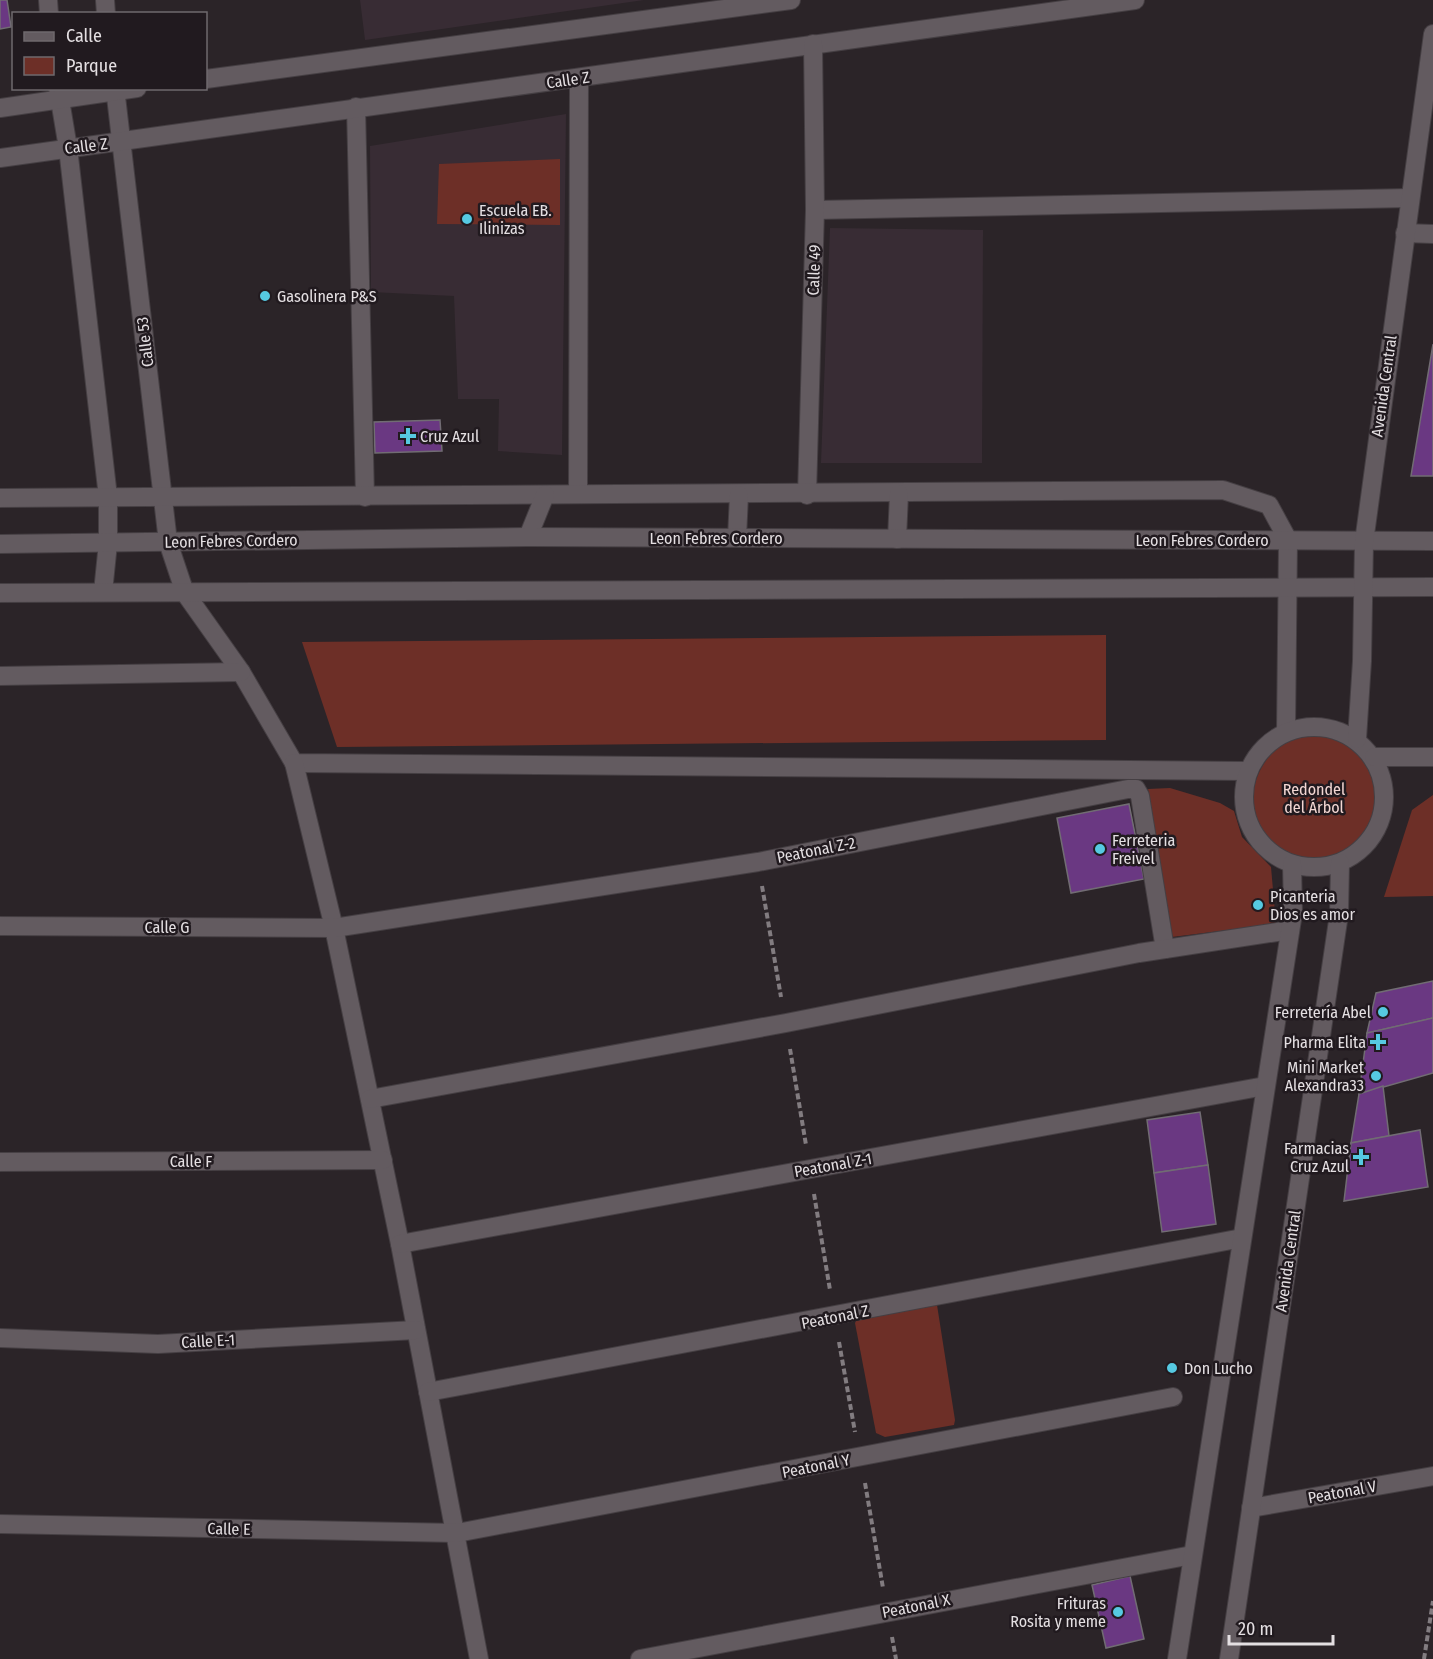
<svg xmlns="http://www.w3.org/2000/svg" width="1433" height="1659" viewBox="0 0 1433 1659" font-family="'Fira Sans Condensed',sans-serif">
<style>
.built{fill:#382c34}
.green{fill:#6d2f27}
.building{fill:#6a3882;stroke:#716c73;stroke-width:1.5}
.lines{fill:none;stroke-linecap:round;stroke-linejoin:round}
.minor-casing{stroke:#453f43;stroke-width:20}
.path{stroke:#827c80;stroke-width:4;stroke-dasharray:6 3;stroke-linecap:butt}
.minor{stroke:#635b60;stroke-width:18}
.poi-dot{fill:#56c9e1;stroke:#211a1f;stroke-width:2}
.labels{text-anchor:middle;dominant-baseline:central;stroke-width:5;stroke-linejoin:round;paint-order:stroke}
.street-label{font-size:16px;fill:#e4dfe2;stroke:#211a1f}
.poi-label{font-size:16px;fill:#e4dfe2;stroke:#211a1f;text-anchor:start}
.park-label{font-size:16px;fill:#f3d7d3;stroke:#211a1f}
</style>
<rect width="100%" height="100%" fill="#2b2428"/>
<!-- built -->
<g class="built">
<polygon points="360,0 644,0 365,40"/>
<polygon points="566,114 562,455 498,451 499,399 458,399 454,296 371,292 370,146"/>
<polygon points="830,228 983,230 982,463 821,463"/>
</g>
<!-- green -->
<g class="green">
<polygon points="560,159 560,225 437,224 439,164"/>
<polygon points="1106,635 1106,740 337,747 302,642"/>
<path d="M1316,734c16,4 33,8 45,21 20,20 19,63 0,84 -28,31 -80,26 -101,-10 -17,-29 -3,-69 25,-87 8,-5 22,-6 31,-8z"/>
<polygon points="1170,788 1220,803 1234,811 1242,837 1271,867 1276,924 1172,937 1148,789"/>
<polygon points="1433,795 1433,896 1384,897 1412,810"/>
<polygon points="932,1302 937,1305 955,1420 954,1425 885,1437 876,1433 855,1323 858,1317"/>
</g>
<!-- building -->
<g class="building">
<polygon points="0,0 7,0 11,27 0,29"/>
<polygon points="1433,344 1433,476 1411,476"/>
<polygon points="440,420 442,451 375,453 374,422"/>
<polygon points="1129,804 1144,879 1071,893 1057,818"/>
<polygon points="1433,981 1433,1018 1367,1033 1376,993"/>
<polygon points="1433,1018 1433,1073 1359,1094 1367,1033"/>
<polygon points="1383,1086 1389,1136 1351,1143 1359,1094"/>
<polygon points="1200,1112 1208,1165 1154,1173 1147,1120"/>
<polygon points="1420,1130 1428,1187 1344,1201 1351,1143"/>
<polygon points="1208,1165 1216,1224 1162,1232 1154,1173"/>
<polygon points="1130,1576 1144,1639 1106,1648 1092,1585"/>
</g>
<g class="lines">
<defs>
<g id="minor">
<polyline points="48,0 49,14"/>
<polyline points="105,0 106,14"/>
<polyline points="206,79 791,0"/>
<polyline points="58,88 68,148 108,497 108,543 103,592"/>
<polyline points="115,88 168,542 185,593 241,672 294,763 1247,771"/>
<polyline points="356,107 365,497"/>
<polyline points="0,108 137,88"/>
<polyline points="0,158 1135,0"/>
<polyline points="815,210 1410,198"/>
<polyline points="1405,233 1433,234"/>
<polyline points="578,494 579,79"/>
<polyline points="807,495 815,210 813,44"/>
<polyline points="0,498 1223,490 1269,505 1288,540 1286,732"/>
<polyline points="528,537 545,495"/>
<polyline points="737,538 739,495"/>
<polyline points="897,539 899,494"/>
<polyline points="0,544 528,537 1433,541"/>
<polyline points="0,593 1433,587"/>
<polyline points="0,676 241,672"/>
<circle cx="1314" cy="797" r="70"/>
<polyline points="1357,739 1362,661 1364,542 1433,34"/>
<polyline points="1374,757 1433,757"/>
<polyline points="294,763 334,928 400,1244 479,1659"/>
<polyline points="0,926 334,928 758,862 1128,789 1136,789 1140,796 1165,949"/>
<polyline points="370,1099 786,1023 1139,953 1290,930"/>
<polyline points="0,1162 383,1160"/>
<polyline points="400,1244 1265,1086"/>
<polyline points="0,1338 158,1344 416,1330"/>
<polyline points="428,1392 1242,1238"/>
<polyline points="1251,1508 1433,1476"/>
<polyline points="0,1524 457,1533 1173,1397"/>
<polyline points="640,1659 1192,1555"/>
<polyline points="1177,1659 1293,913 1292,864"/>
<polyline points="1229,1659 1339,914 1340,863"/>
</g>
</defs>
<!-- minor casing -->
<use href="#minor" class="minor-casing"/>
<!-- path -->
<g class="path">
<polyline points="762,886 781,997"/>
<polyline points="790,1049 806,1145"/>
<polyline points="814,1194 830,1290"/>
<polyline points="839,1342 855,1432"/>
<polyline points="865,1483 883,1588"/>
<polyline points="892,1637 896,1659"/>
<polyline points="1424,1659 1433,1601"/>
</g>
<!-- minor -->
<use href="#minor" class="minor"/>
</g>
<!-- markers -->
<g class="poi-dot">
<circle cx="467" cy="219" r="6"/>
<circle cx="265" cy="296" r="6"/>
<path d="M405 427h6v6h6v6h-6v6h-6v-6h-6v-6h6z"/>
<circle cx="1100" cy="849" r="6"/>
<circle cx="1258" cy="905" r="6"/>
<circle cx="1383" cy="1012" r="6"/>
<path d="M1375 1033h6v6h6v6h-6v6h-6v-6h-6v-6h6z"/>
<circle cx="1376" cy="1076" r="6"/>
<path d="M1358 1148h6v6h6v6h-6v6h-6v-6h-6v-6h6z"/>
<circle cx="1172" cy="1368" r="6"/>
<circle cx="1118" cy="1612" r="6"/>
</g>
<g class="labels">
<!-- street labels -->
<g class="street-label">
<text transform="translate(568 80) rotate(-8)">Calle Z</text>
<text transform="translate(86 146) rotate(-7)">Calle Z</text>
<text transform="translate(814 270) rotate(-88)">Calle 49</text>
<text transform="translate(145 342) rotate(-97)">Calle 53</text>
<text transform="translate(1384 386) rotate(-82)">Avenida Central</text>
<text x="716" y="538">Leon Febres Cordero</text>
<text x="1202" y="540">Leon Febres Cordero</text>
<text transform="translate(231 541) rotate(-1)">Leon Febres Cordero</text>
<text transform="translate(816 850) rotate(-11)">Peatonal Z-2</text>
<text x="167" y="927">Calle G</text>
<text x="191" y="1161">Calle F</text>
<text transform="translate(833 1165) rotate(-10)">Peatonal Z-1</text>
<text transform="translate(1288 1261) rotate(-82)">Avenida Central</text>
<text transform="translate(835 1317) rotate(-11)">Peatonal Z</text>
<text transform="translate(208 1341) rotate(-3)">Calle E-1</text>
<text transform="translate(816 1466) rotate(-11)">Peatonal Y</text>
<text transform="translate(1342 1492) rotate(-10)">Peatonal V</text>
<text transform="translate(229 1529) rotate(1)">Calle E</text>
<text transform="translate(916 1606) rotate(-11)">Peatonal X</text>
</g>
<!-- poi labels -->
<g class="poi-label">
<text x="479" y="210">Escuela EB.<tspan x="479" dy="18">Ilinizas</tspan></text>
<text x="277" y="296">Gasolinera P&amp;S</text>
<text x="420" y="436">Cruz Azul</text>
<text x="1112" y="840">Ferreteria<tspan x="1112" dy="18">Freivel</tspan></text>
<text x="1270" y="896">Picanteria<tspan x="1270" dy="18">Dios es amor</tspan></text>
<text x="1371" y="1012" text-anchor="end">Ferretería Abel</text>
<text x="1366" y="1042" text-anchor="end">Pharma Elita</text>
<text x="1364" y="1067" text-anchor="end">Mini Market<tspan x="1364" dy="18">Alexandra33</tspan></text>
<text x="1349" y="1148" text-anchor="end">Farmacias<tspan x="1349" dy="18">Cruz Azul</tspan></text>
<text x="1184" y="1368">Don Lucho</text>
<text x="1106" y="1603" text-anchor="end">Frituras<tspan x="1106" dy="18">Rosita y meme</tspan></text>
</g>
<!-- park labels -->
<g class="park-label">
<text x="1314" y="789">Redondel<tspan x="1314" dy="18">del Árbol</tspan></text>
</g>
</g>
<!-- legend -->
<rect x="12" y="12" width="195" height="78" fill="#211a1f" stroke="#6f696d" stroke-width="1.5"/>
<rect x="24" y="32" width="30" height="9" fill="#635b60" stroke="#6f696d" stroke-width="1.5"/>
<text x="66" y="42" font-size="18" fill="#e4dfe2">Calle</text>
<rect x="24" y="57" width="30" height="18" fill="#6d2f27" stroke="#6f696d" stroke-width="1.5"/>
<text x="66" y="72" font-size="18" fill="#e4dfe2">Parque</text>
<!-- scale -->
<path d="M1229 1635v9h104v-9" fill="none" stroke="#e4dfe2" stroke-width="3"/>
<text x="1238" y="1635" font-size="18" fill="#e4dfe2" stroke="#211a1f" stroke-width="4.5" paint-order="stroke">20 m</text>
</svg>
